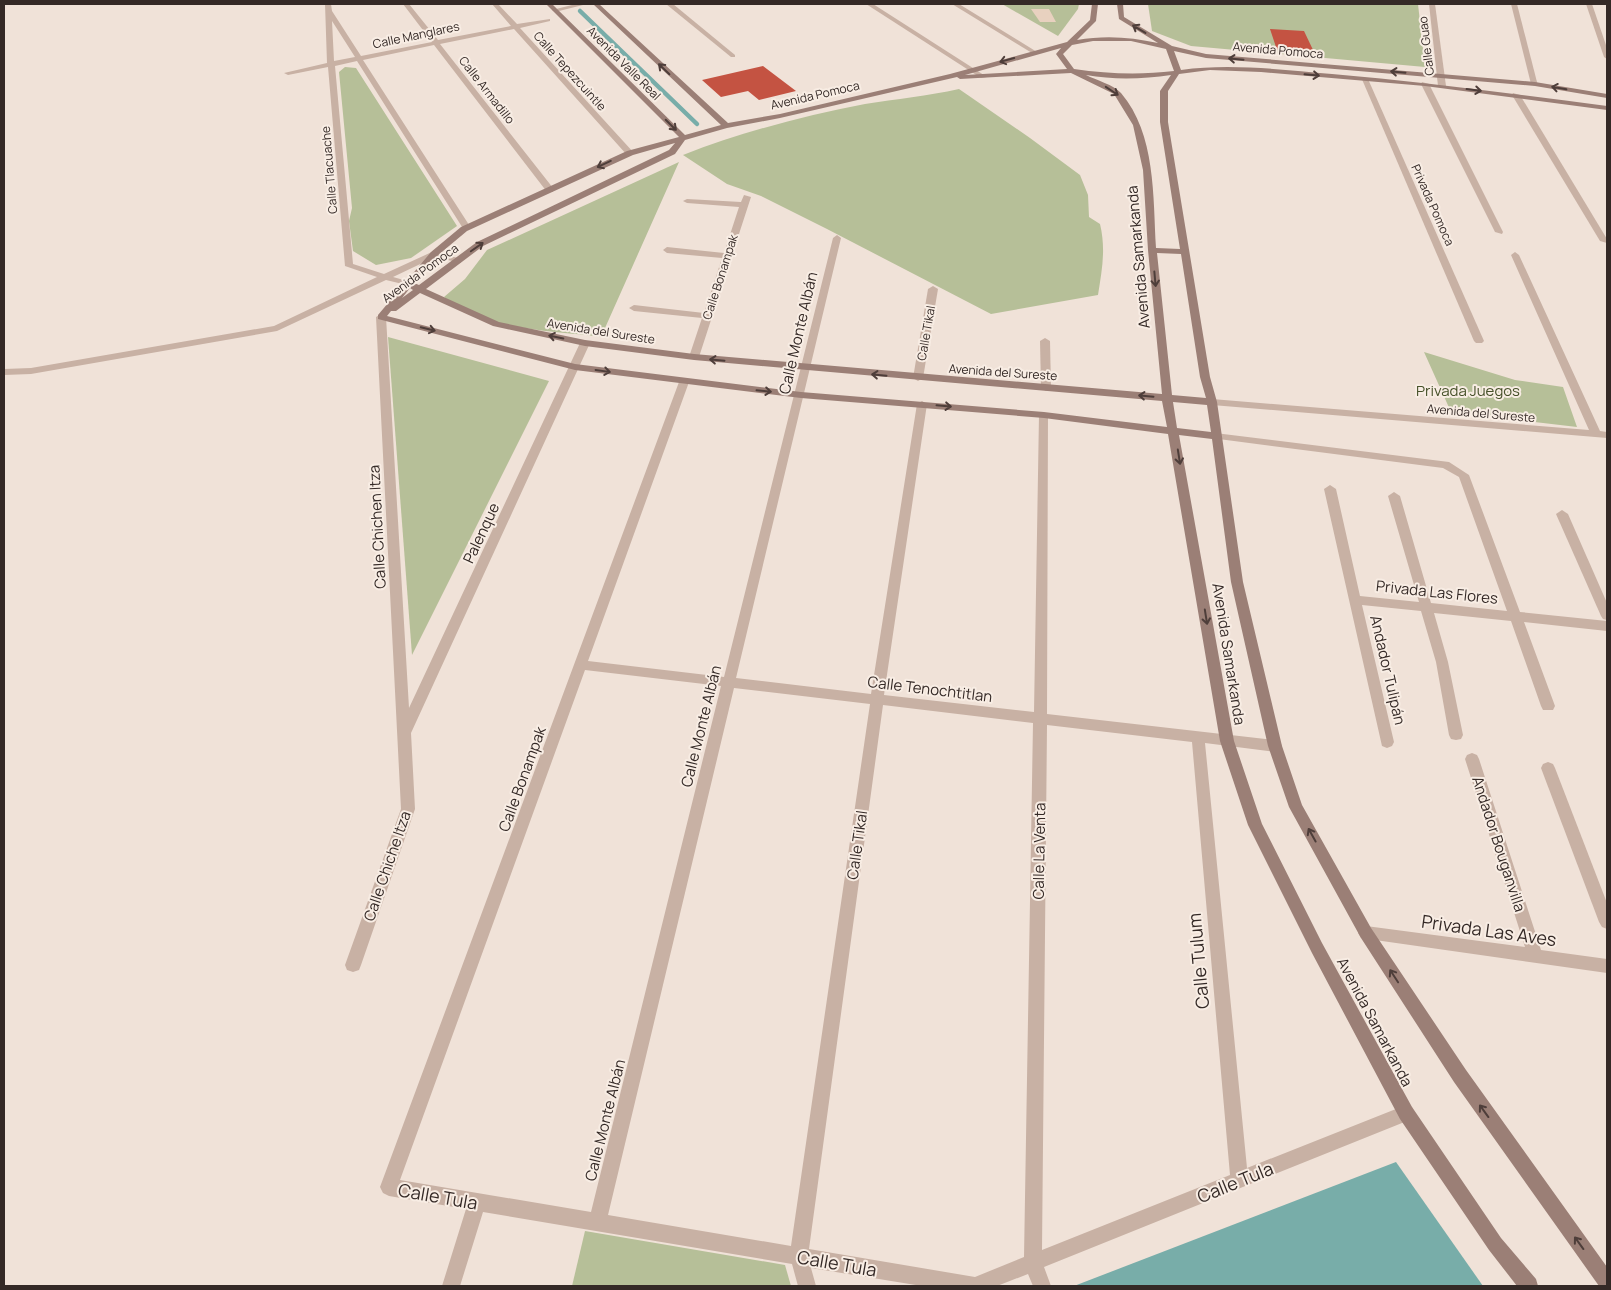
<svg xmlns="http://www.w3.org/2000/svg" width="1611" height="1290" viewBox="0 0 1611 1290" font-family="Manrope,sans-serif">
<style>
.green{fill:#b6bf98}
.plaza{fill:#e8d1bf}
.water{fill:#78ada9}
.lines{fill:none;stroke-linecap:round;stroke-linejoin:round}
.stream{stroke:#78ada9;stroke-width:4.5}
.building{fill:#c45342}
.street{fill:#c8b1a4;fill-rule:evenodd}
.secondary{fill:#9b7f76;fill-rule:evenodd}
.oneway{stroke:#4e3e3a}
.labels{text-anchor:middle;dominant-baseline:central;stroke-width:4;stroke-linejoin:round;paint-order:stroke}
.far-street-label{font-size:12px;fill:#342926;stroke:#f8ede4}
.street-label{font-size:15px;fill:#342926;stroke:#f8ede4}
.park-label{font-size:15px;fill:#47512a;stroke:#f8ede4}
.near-street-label{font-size:18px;fill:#342926;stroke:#f8ede4}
</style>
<rect width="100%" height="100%" fill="#f0e2d8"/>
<!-- green -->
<g class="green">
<polygon points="1002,4 1079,4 1078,9 1058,36"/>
<polygon points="1148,4 1418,4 1425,67 1191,46 1152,31"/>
<polygon points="345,67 356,68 457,226 411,258 376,265 353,251 349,221 352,208 339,72"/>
<path d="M959,89l71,49 50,37 8,20 1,22 11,7c6,25 2,46 -2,71l-107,19 -164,-85 -66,-33 -34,-12 -44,-29c59,-23 120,-39 182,-51 31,-5 63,-8 94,-15z"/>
<path d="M679,162l-78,175c-51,-7 -116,-6 -157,-40l21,-18 22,-29z"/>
<polygon points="388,337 549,381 412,655"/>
<polygon points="1424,352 1515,380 1563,387 1577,427 1451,412"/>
<polygon points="585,1231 785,1265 791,1286 572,1286"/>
</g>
<!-- plaza -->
<polygon class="plaza" points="1031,9 1049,9 1056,22 1040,22"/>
<!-- water -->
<polygon class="water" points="1396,1162 1483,1286 1074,1286"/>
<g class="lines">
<!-- stream -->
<polyline class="stream" points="580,11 697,124"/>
</g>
<!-- building -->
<g class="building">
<polygon points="1270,29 1304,31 1314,52 1277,50"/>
<polygon points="763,66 796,91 759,100 748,91 721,97 702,80"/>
</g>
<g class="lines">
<!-- street -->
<g class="street">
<path d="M325,4h6l1,7 29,45 71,-14 -29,-38h6l29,36 73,-14 -19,-22h6l19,20 33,-5v2l-30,7 114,125 -7,2 -113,-126 -74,15 113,144v4h-6l-113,-147 -71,15 108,168 -7,2 -107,-169 -22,5 18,198 31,10 50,-23 27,8v4l-26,-6 -42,20 18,5v4l-25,-6 -109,51 -246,43 -27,1v-6l27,-1 243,-42 103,-49 -32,-11 -17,-199 -40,8 -4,-2 43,-10zM332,21l23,36 -21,4z"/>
<polygon points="576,4 587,4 555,12 552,10"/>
<polygon points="666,4 673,4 735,55 735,57 731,57"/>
<polygon points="866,4 873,4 987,77 981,78"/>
<polygon points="952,4 959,4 1037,52 1032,53"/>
<polygon points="1429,4 1435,4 1446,86 1442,88 1438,86"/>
<polygon points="1511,4 1517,4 1538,86 1531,84"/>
<polygon points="1586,4 1592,4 1607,48 1607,59 1604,57"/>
<polygon points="1361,77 1368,79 1484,341 1482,343 1476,343 1474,341"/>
<polygon points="1422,82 1429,84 1503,232 1502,234 1495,232 1421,84"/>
<polygon points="1513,93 1520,95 1607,239 1607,243 1600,241 1512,95"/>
<polygon points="744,195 751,197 699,357 697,359 691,359 689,357 702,318 634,311 629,308 634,305 704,313 722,258 667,253 663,250 667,247 724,253 739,207 687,203 683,201 687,199 741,202"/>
<path d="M837,235l4,3 -105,440 135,16 46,-290 5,-3 5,3 -43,291 150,17 5,-297 1,-2h8l-1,301 228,26 5,2 2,4 -2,4 -5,2 -70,-9 42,425 159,-63 6,2 2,6 -2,6 -368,148 7,19h-18l-5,-12 -31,12h-75l-111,-18 5,18h-18l-6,-22 -309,-52 -23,74h-18l24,-77 -77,-13 -6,-3 -3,-6 299,-805 5,-3 5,3 -101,279 136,16 109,-439zM585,670l136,16 -130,526 -191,-32zM734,688l136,16 -79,542 -183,-31zM883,705l150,18 -9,534 -49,20 -166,-28zM1047,725l145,17 38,433 -188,75z"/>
<polygon points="1515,252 1519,255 1600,431 1607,432 1607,438 1212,405 1207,402 1212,399 1589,430 1511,255"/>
<polygon points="933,286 938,289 923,378 918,381 913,378 928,289"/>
<polygon points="381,314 386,317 409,708 580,343 585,340 590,343 411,733 415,809 361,965 359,970 353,972 347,970 345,965 401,809 376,317"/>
<polygon points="1045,338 1050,341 1051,388 1046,391 1041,388 1040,341"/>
<polygon points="1215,433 1449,462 1469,475 1520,612 1607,621 1607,631 1524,622 1555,706 1553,710 1543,710 1541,706 1511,621 1434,613 1448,662 1463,735 1461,739 1456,740 1451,739 1449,735 1436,662 1421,611 1362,605 1394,742 1392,746 1387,748 1382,746 1324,489 1330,485 1336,489 1360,596 1419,602 1388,496 1394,492 1400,496 1431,603 1507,611 1459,477 1443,468 1211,438 1211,434"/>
<polygon points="1562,510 1568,514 1607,603 1607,620 1603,619 1601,616 1556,514"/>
<polygon points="1472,753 1477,755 1479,759 1541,950 1607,959 1607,973 1361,938 1358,933 1361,928 1366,926 1525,947 1465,759 1467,755"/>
<polygon points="1548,762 1553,764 1555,768 1607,903 1607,929 1602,927 1599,922 1541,768 1543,764"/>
</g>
<!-- secondary -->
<path class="secondary" d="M546,4h6l133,131 36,-10 -128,-121h6l129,119 52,-9 170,-40 117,-32 23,-22 2,-16h6l-2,17 -19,19c28,-5 54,-3 81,3l-39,-24 -2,-15h6l1,13 48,29 34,8 329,28 72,12v4l-72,-12 -329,-28 -32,-7 7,19c50,-7 101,0 151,4 92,8 183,20 275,32v4l-182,-24 -164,-14 -51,-2 -31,4 -11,17v31l42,255 7,25 26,180 39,164 20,59 69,123 95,142 141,197v19h-8l-145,-204 -93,-144 -72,-131 -21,-61 -37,-164 -19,-143 -33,-4 55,306 28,83 60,119 90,164 89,131 35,41 2,7h-21l-28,-36 -89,-131 -88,-166 -64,-128 -28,-84 -52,-307 -124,-16 -243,-20 -226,-28 -197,-51v-4l53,-63 30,-25 166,-76 52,-14zM1093,41h38l35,8 8,22c-33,4 -66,3 -100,-2l-11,-15 9,-9zM1061,48l-5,6 11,15 -102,6zM1071,73l43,21 19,31 10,45 5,80 14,144 -468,-40 -109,-14 -86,-18 -73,-33 57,-43 192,-92 10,-14 42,-12 53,-10 177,-41 3,2zM1086,75c28,5 57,4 85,0l-11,16v31l20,127 -24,-1c-3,-51 0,-114 -35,-155 -7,-8 -25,-13 -35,-18zM675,143l-6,7 -192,92 -58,43 -5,-2 23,-27 30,-25 166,-76zM1157,253l24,1 19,123 6,21 -34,-3zM410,288l3,2 -11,8zM420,293l73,33 92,20 109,14 468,41 5,26 -123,-15 -243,-20 -226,-28 -188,-48 4,-5h5zM1173,402l34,3 4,27 -34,-4z"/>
</g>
<!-- one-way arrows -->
<defs><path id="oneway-shaft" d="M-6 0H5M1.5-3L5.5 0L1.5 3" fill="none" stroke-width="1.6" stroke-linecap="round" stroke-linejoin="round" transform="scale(1.25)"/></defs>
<g class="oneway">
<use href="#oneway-shaft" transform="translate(1139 29) rotate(-149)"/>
<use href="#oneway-shaft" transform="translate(1236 59) rotate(-175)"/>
<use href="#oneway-shaft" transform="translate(1007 60) rotate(165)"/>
<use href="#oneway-shaft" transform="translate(664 69) rotate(-136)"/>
<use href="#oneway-shaft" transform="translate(1398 72) rotate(-175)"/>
<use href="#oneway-shaft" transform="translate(1312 75) rotate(5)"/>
<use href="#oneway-shaft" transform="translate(1559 88) rotate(-170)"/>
<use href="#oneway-shaft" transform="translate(1474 90) rotate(7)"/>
<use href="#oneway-shaft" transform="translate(1112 91) rotate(34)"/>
<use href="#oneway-shaft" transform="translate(671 125) rotate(45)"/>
<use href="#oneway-shaft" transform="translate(604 164) rotate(155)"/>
<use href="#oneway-shaft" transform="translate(477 247) rotate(-35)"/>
<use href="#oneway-shaft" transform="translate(1155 279) rotate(85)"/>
<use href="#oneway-shaft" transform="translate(428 329) rotate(14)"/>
<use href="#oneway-shaft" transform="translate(556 337) rotate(-168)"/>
<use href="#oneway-shaft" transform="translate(717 360) rotate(-175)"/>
<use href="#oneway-shaft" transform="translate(603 371) rotate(8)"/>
<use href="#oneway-shaft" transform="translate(879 375) rotate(-175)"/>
<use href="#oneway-shaft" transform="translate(764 391) rotate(6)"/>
<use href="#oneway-shaft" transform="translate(1146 396) rotate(-175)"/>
<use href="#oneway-shaft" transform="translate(944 406) rotate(5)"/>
<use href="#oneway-shaft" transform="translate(1179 457) rotate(81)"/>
<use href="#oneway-shaft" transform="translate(1206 617) rotate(81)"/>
<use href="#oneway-shaft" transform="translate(1312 835) rotate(-119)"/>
<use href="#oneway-shaft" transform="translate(1394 976) rotate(-123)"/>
<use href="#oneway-shaft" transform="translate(1484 1111) rotate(-126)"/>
<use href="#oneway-shaft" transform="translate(1579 1243) rotate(-126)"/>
</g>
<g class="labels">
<!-- far-street labels -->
<g class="far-street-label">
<text transform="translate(416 35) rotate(-12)">Calle Manglares</text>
<text transform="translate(1426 46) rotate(-97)">Calle Guao</text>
<text transform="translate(1278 50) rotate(5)">Avenida Pomoca</text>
<text transform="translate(624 63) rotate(45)">Avenida Valle Real</text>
<text transform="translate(570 71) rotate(48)">Calle Tepezcuintle</text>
<text transform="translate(487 90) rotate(52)">Calle Armadillo</text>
<text transform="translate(815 95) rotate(-13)">Avenida Pomoca</text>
<text transform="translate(329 170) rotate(-95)">Calle Tlacuache</text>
<text transform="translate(1433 205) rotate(66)">Privada Pomoca</text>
<text transform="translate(420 273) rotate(-36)">Avenida Pomoca</text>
<text transform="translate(720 277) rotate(-72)">Calle Bonampak</text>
<text transform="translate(601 331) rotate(9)">Avenida del Sureste</text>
<text transform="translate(926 333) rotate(-80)">Calle Tikal</text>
<text transform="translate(1003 372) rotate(4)">Avenida del Sureste</text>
<text transform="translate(1481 413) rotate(5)">Avenida del Sureste</text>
</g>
<!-- street labels -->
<g class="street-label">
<text transform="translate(1138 257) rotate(-95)">Avenida Samarkanda</text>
<text transform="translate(798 333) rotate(-77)">Calle Monte Albán</text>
<text transform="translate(377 527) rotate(-93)">Calle Chichen Itza</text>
<text transform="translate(481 533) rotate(-65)">Palenque</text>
<text transform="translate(1437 592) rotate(6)">Privada Las Flores</text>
<text transform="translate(1229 654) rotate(81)">Avenida Samarkanda</text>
<text transform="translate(1388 670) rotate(77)">Andador Tulipán</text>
<text transform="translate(930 689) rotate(7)">Calle Tenochtitlan</text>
<text transform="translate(701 726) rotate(-76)">Calle Monte Albán</text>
<text transform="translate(522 779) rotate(-70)">Calle Bonampak</text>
<text transform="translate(1499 844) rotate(72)">Andador Bouganvilla</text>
<text transform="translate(857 845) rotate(-82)">Calle Tikal</text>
<text transform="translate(1039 851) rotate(-89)">Calle La Venta</text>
<text transform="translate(387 866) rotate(-71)">Calle Chiche Itza</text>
<text transform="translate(1375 1022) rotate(62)">Avenida Samarkanda</text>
<text transform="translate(605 1120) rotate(-76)">Calle Monte Albán</text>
</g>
<!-- park labels -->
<g class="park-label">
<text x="1468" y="390">Privada Juegos</text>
</g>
<!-- near-street labels -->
<g class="near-street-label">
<text transform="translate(1489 930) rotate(8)">Privada Las Aves</text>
<text transform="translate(1198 961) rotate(-95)">Calle Tulum</text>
<text transform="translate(1235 1182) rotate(-22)">Calle Tula</text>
<text transform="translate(438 1196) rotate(10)">Calle Tula</text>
<text transform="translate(837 1263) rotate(10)">Calle Tula</text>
</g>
</g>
<!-- border -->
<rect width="1611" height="1290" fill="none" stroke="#342926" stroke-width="10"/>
</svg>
